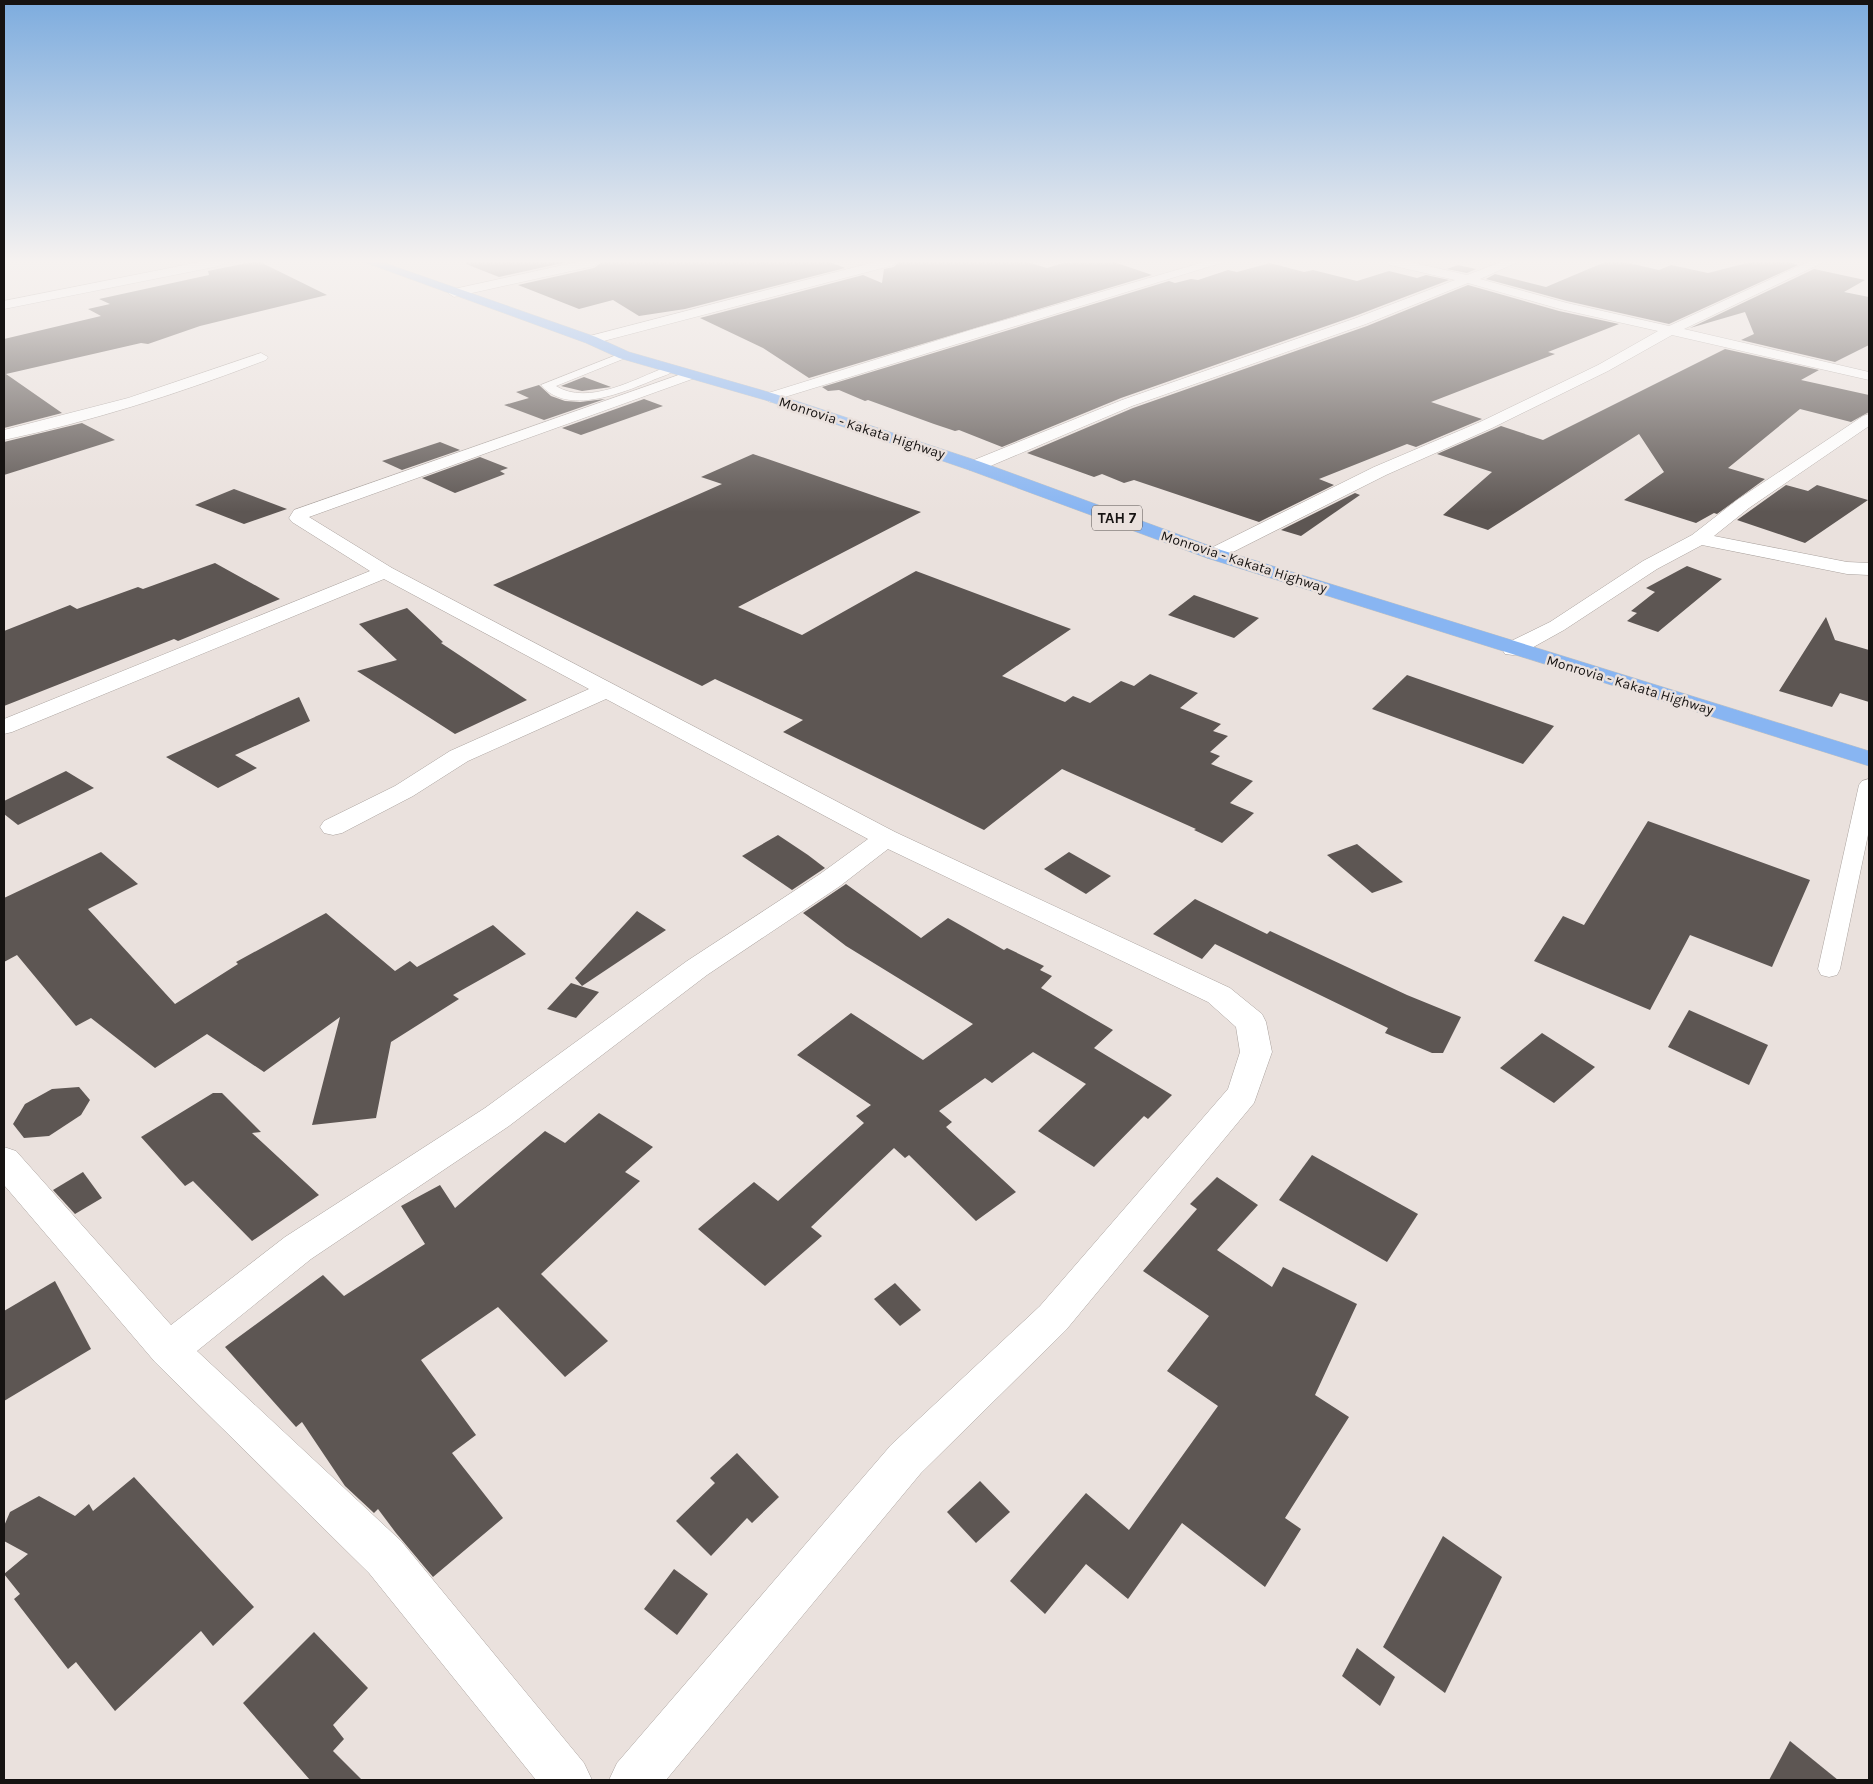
<svg xmlns="http://www.w3.org/2000/svg" width="1873" height="1784" viewBox="0 0 1873 1784" font-family="Karla,sans-serif">
<style>
.building{fill:#5d5653}
.lines{fill:none;stroke-linecap:round;stroke-linejoin:round}
.lane-casing{stroke:#aaa29e;stroke-width:1}
.street-casing{stroke:#aaa29e;stroke-width:1}
.highway-casing{stroke:#c2c2c1;stroke-width:1}
.lane{fill:#fff;fill-rule:evenodd}
.street{fill:#fff;fill-rule:evenodd}
.highway{fill:#88b5f2;fill-rule:evenodd}
.labels{text-anchor:middle;dominant-baseline:central;stroke-width:5;stroke-linejoin:round;paint-order:stroke}
.far-street-label{font-size:14px;fill:#161312;stroke:#eae1dd}
.shield{fill:#eae1dd;stroke:#56514f;stroke-width:1}
.shield-label{font-size:15px;font-weight:bold;fill:#161312}
</style>
<rect width="100%" height="100%" fill="#eae1dd"/>
<!-- building -->
<g class="building">
<polygon points="252,262 260,262 327,295 200,326 148,344 141,343 6,374 62,413 4,428 4,339 101,316 88,309 110,304 99,299 209,275 208,271"/>
<polygon points="467,262 567,262 499,277 466,264"/>
<polygon points="602,262 830,262 845,268 685,309 639,316 613,300 579,309 518,285 594,268"/>
<polygon points="898,262 1027,262 1047,268 1063,263 1114,262 1152,275 809,378 763,348 700,318 863,275 882,283 884,269 894,267"/>
<polygon points="1605,262 1624,262 1659,270 1671,265 1708,273 1751,262 1789,262 1798,265 1669,324 1567,301 1486,279 1495,274 1546,287"/>
<polygon points="1270,263 1304,272 1313,270 1357,281 1389,271 1417,278 1426,275 1449,280 1355,316 1121,398 1002,447 959,430 955,431 934,424 868,400 865,401 839,390 828,391 822,387 1169,281 1175,283 1191,279 1198,280 1228,270 1237,272"/>
<polygon points="1458,265 1476,269 1467,273 1447,269"/>
<polygon points="1814,269 1865,280 1844,292 1869,297 1869,345 1835,362 1741,340 1754,334 1745,312 1690,328"/>
<polygon points="1468,285 1559,311 1619,324 1548,352 1555,354 1431,402 1482,419 1416,447 1407,444 1319,479 1334,485 1259,522 1134,480 1124,483 1102,474 1094,477 1027,453 1133,408 1367,326"/>
<polygon points="1725,349 1819,370 1801,380 1869,395 1869,412 1851,422 1800,409 1728,468 1765,479 1717,514 1714,513 1696,523 1624,500 1664,472 1639,434 1488,530 1443,515 1492,472 1437,454 1501,426 1543,440"/>
<polygon points="584,377 611,387 582,391 561,386"/>
<polygon points="539,385 551,396 565,401 580,402 605,399 544,420 504,405 529,398 516,392"/>
<polygon points="644,399 663,406 581,435 562,428"/>
<polygon points="82,423 115,440 4,475 4,442"/>
<polygon points="440,442 460,450 402,470 382,461"/>
<polygon points="753,454 921,512 738,607 802,635 916,571 1071,629 1002,676 1065,702 1073,696 1090,703 1121,681 1134,686 1150,674 1198,693 1180,708 1221,724 1213,731 1228,736 1210,752 1220,756 1211,764 1253,781 1230,803 1254,813 1222,843 1194,830 1196,829 1062,769 984,830 783,732 803,720 715,679 702,686 493,585 722,484 701,477"/>
<polygon points="480,457 508,468 500,471 505,474 455,493 422,478"/>
<polygon points="1786,485 1808,491 1817,485 1868,500 1805,543 1737,520"/>
<polygon points="234,489 287,509 244,524 195,505"/>
<polygon points="1355,493 1360,495 1301,536 1281,530"/>
<polygon points="215,563 280,599 178,641 174,639 4,706 4,631 70,605 77,609 138,587 143,589"/>
<polygon points="1687,566 1722,579 1658,632 1627,621 1637,613 1631,611 1655,592 1646,588"/>
<polygon points="1194,595 1259,618 1234,638 1168,615"/>
<polygon points="407,608 443,642 441,643 527,700 455,734 357,671 397,660 359,624"/>
<polygon points="1826,617 1835,640 1869,650 1869,702 1840,693 1832,707 1779,691"/>
<polygon points="1407,675 1554,726 1523,764 1372,709"/>
<polygon points="299,697 310,721 235,755 257,768 218,788 166,757"/>
<polygon points="66,771 94,788 18,825 4,814 4,801"/>
<polygon points="1648,821 1810,880 1772,967 1690,935 1650,1010 1534,961 1563,916 1584,925"/>
<polygon points="778,835 808,855 825,868 792,890 742,856"/>
<polygon points="1357,844 1403,882 1372,893 1327,855"/>
<polygon points="101,852 138,884 88,909 175,1004 238,964 236,962 326,913 395,971 410,961 417,967 493,925 526,954 453,995 459,999 391,1042 376,1118 312,1125 340,1017 264,1072 207,1034 155,1068 91,1018 76,1026 17,955 4,962 4,898"/>
<polygon points="1069,852 1111,876 1086,894 1044,869"/>
<polygon points="846,884 921,938 948,918 1004,950 1007,948 1044,966 1040,970 1052,976 1041,988 1113,1030 1094,1048 1172,1095 1148,1119 1144,1116 1094,1167 1038,1131 1086,1084 1033,1052 992,1083 985,1078 939,1111 952,1122 946,1127 1016,1192 976,1221 909,1155 905,1158 894,1148 811,1227 822,1236 765,1286 698,1229 754,1182 778,1201 864,1123 856,1116 871,1105 797,1055 851,1013 923,1060 973,1024 846,946 803,913"/>
<polygon points="1195,899 1267,934 1270,931 1407,995 1461,1017 1443,1053 1432,1053 1385,1033 1388,1028 1215,944 1202,959 1153,934"/>
<polygon points="637,911 666,930 582,986 575,978"/>
<polygon points="571,983 599,992 576,1018 547,1009"/>
<polygon points="1689,1010 1768,1045 1749,1085 1668,1047"/>
<polygon points="1542,1033 1595,1067 1554,1103 1500,1068"/>
<polygon points="79,1087 90,1100 81,1115 49,1136 24,1138 13,1124 25,1104 52,1089"/>
<polygon points="213,1093 222,1093 261,1132 252,1133 319,1195 252,1241 193,1181 185,1186 141,1137"/>
<polygon points="599,1113 653,1147 625,1172 640,1181 541,1274 608,1341 565,1377 498,1307 421,1360 476,1435 452,1453 503,1518 433,1577 396,1533 378,1509 374,1513 345,1486 302,1422 296,1427 225,1347 323,1275 344,1296 425,1244 401,1206 440,1185 455,1208 545,1131 565,1143"/>
<polygon points="1312,1155 1418,1214 1387,1262 1279,1200"/>
<polygon points="83,1172 102,1198 75,1214 53,1190"/>
<polygon points="1217,1177 1258,1205 1217,1250 1272,1287 1283,1267 1357,1304 1315,1395 1349,1417 1285,1518 1301,1529 1265,1587 1182,1523 1128,1599 1086,1564 1045,1614 1010,1581 1086,1493 1129,1530 1218,1406 1167,1371 1209,1316 1143,1271 1197,1209 1190,1204"/>
<polygon points="55,1281 91,1349 4,1401 4,1311"/>
<polygon points="895,1283 921,1310 900,1326 874,1299"/>
<polygon points="737,1453 779,1497 752,1523 747,1518 711,1556 676,1521 715,1483 710,1478"/>
<polygon points="134,1477 254,1607 213,1646 201,1631 115,1711 76,1662 68,1669 14,1599 20,1594 4,1574 28,1554 4,1541 4,1526 10,1512 39,1496 75,1516 89,1504 93,1511"/>
<polygon points="980,1481 1010,1512 976,1543 947,1512"/>
<polygon points="1443,1536 1502,1577 1445,1693 1383,1647"/>
<polygon points="674,1569 708,1594 677,1635 644,1609"/>
<polygon points="314,1632 368,1688 333,1725 344,1739 333,1751 362,1780 310,1780 243,1703"/>
<polygon points="1357,1648 1395,1677 1380,1706 1342,1676"/>
<polygon points="1790,1741 1838,1780 1769,1780"/>
</g>
<g class="lines">
<defs>
<g id="lane">
<path d="M624,352l4,1v4l-72,29c32,20 79,-7 110,-19l4,-1 6,3c-6,6 -17,8 -25,12 -29,12 -84,35 -110,4z"/>
<polygon points="1869,779 1869,830 1840,969 1837,975 1829,977 1821,975 1818,969 1859,785 1862,781"/>
</g>
<g id="street">
<polygon points="200,262 225,262 219,266 4,309 4,301"/>
<polygon points="577,262 600,262 594,266 454,297 448,293 454,289"/>
<polygon points="875,262 896,262 894,265 596,343 591,344 584,340 586,337"/>
<polygon points="1204,262 1224,262 775,400 770,402 762,397 765,394 974,329"/>
<polygon points="1388,262 1410,262 1467,275 1501,262 1518,262 1480,279 1567,303 1669,326 1808,262 1824,262 1684,329 1869,372 1869,380 1672,335 1608,371 1492,428 1386,475 1221,558 1207,558 1204,554 1207,550 1374,467 1480,422 1598,365 1658,331 1560,309 1468,283 1366,324 1132,406 981,470 969,470 967,466 969,462 1122,400 1356,318 1455,280 1390,265"/>
<path d="M261,353l7,4 -2,3c-85,33 -173,61 -262,80v-10l124,-32z"/>
<polygon points="690,371 695,372 697,375 695,378 309,517 392,568 895,832 1230,988 1262,1014 1266,1022 1272,1052 1254,1103 1066,1330 921,1473 666,1780 609,1780 617,1763 891,1445 1040,1306 1228,1089 1240,1052 1236,1027 1208,1002 888,849 840,886 707,975 509,1126 311,1259 197,1351 401,1541 584,1763 592,1780 536,1780 369,1573 155,1362 4,1185 4,1147 16,1151 171,1325 285,1237 485,1108 687,961 820,874 868,839 606,699 468,761 413,796 342,833 333,835 324,833 320,827 324,821 395,786 450,751 589,689 384,579 12,732 4,734 4,719 370,571 292,522 289,518 294,510"/>
<polygon points="1869,414 1869,426 1749,508 1714,536 1847,562 1869,563 1869,575 1847,574 1702,545 1657,569 1564,630 1521,654 1513,655 1505,654 1502,649 1505,644 1550,622 1643,561 1692,535 1737,500 1863,416"/>
</g>
<polygon id="highway" points="364,262 382,262 596,337 629,352 775,394 981,462 1221,550 1869,751 1869,766 1207,558 969,470 765,400 619,358 586,343"/>
</defs>
<!-- lane casing -->
<use href="#lane" class="lane-casing"/>
<!-- street casing -->
<use href="#street" class="street-casing"/>
<!-- highway casing -->
<use href="#highway" class="highway-casing"/>
<!-- lane -->
<use href="#lane" class="lane"/>
<!-- street -->
<use href="#street" class="street"/>
<!-- highway -->
<use href="#highway" class="highway"/>
</g>
<!-- sky -->
<linearGradient id="sky" x2="0" y2="1"><stop stop-color="#7dacde"/><stop offset="0.51" stop-color="#f6f2f0"/><stop offset="1" stop-color="#f6f2f0" stop-opacity="0"/></linearGradient>
<rect width="1873" height="512" fill="url(#sky)"/>
<g class="labels">
<!-- far-street labels -->
<g class="far-street-label">
<text transform="translate(862 428) rotate(18)">Monrovia - Kakata Highway</text>
<text transform="translate(1244 562) rotate(18)">Monrovia - Kakata Highway</text>
<text transform="translate(1630 685) rotate(17)">Monrovia - Kakata Highway</text>
</g>
<!-- shield labels -->
<rect class="shield" x="1092" y="505.5" width="50" height="25" rx="4"/>
<g class="shield-label">
<text x="1117" y="518">TAH 7</text>
</g>
</g>
<!-- border -->
<rect width="1873" height="1784" fill="none" stroke="#161312" stroke-width="10"/>
</svg>
